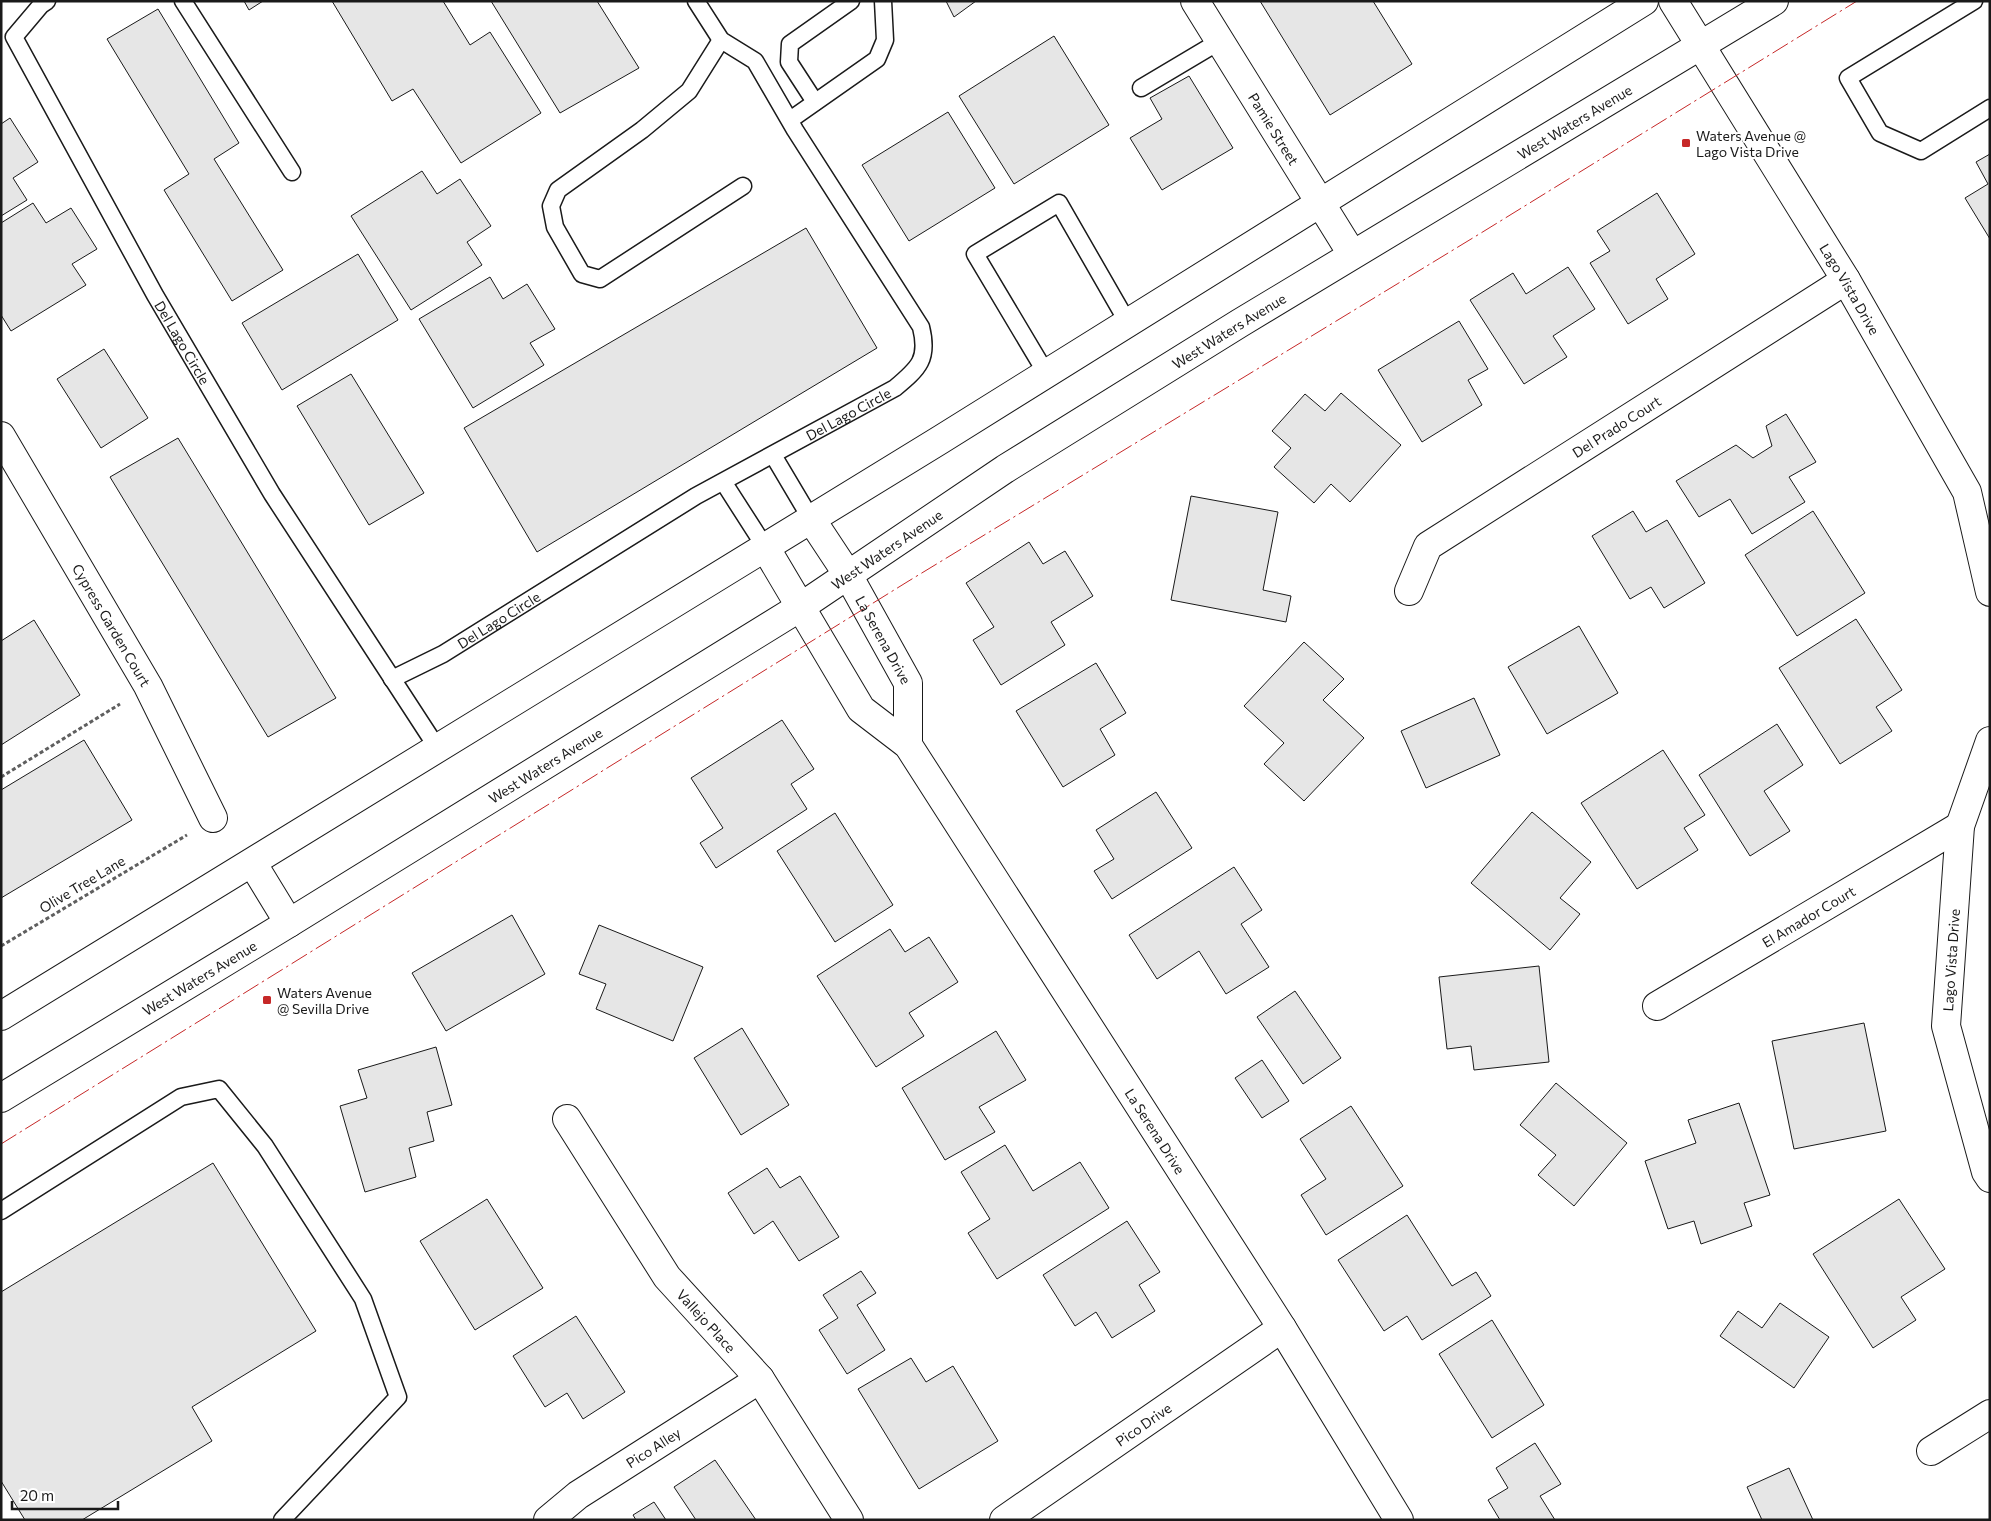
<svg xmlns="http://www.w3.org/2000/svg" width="1991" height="1521" viewBox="0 0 1991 1521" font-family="Commissioner,sans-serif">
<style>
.building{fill:#e6e6e6;stroke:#1a1a1a}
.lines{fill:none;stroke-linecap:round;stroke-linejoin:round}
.service-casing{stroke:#1a1a1a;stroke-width:19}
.minor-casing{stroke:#1a1a1a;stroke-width:30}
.secondary-casing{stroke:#1a1a1a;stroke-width:30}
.path{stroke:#5f5f5f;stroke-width:3;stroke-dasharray:4 2.5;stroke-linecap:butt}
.service{stroke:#fff;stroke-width:16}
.minor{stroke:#fff;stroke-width:28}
.secondary{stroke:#fff;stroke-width:28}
.power{stroke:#c62828;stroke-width:1;stroke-dasharray:18 4 2.5 4;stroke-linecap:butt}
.poi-dot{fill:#c62828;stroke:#fff;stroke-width:2}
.labels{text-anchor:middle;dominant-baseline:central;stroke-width:4;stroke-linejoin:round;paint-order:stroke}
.street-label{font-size:14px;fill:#1a1a1a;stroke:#fff}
.poi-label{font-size:14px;fill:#1a1a1a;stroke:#fff;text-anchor:start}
</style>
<rect width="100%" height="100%" fill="#fff"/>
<!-- building -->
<g class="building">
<polygon points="244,1 263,1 249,10"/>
<polygon points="332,1 443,1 470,45 490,32 541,113 461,163 413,89 392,101"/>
<polygon points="491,1 597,1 639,68 560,113"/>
<polygon points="946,1 976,1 954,17"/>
<polygon points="1260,1 1373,1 1412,64 1330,115"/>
<polygon points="158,9 239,143 214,159 283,270 232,301 164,190 189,174 107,39"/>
<polygon points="1054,36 1109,125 1014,184 959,96"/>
<polygon points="1189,76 1233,148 1162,190 1130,138 1162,119 1150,98"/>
<polygon points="948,112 995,188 909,241 862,165"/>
<polygon points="10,118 38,162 13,178 27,200 1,216 1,124"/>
<polygon points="1990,154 1990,239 1965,198 1988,184 1976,162"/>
<polygon points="422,171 437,194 460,179 491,226 467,242 482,265 411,310 351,216"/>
<polygon points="1657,193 1695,254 1656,279 1668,299 1628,324 1590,263 1610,251 1597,231"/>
<polygon points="33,203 46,223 71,208 97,249 72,264 86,285 11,331 1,315 1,223"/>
<polygon points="806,228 877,348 537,552 464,428"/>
<polygon points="358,254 398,320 282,390 242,323"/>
<polygon points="1568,267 1595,309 1553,336 1567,357 1524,384 1470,300 1513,273 1526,294"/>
<polygon points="490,277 503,299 527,284 555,329 530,343 544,365 473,408 419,319"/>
<polygon points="1459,321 1488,369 1468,380 1482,405 1422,442 1378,370"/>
<polygon points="104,349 148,418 101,448 57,379"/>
<polygon points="351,374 424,493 369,525 297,406"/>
<polygon points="1341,393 1401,445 1350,502 1331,484 1314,503 1274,467 1291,448 1272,431 1305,394 1325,411"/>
<polygon points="1786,414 1816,462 1789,477 1805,502 1752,534 1730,499 1699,517 1676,481 1736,445 1753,458 1772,446 1766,426"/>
<polygon points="178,438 336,698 268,737 110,477"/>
<polygon points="1191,496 1278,512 1263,590 1291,596 1286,622 1171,600"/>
<polygon points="1633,511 1646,532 1667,520 1705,583 1664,608 1651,587 1630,599 1592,536"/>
<polygon points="1813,511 1865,593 1797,636 1745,555"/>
<polygon points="1029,542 1043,564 1065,551 1093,596 1051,622 1065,645 1001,685 973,640 994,627 966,583"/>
<polygon points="1856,619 1902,690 1876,707 1892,731 1840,764 1779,668"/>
<polygon points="34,620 80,695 1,745 1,641"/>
<polygon points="1579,626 1618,693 1547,734 1508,667"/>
<polygon points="1304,642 1344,679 1323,700 1364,738 1304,801 1264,764 1284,743 1244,706"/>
<polygon points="1096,663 1126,713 1100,729 1115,755 1063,787 1016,711"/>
<polygon points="1474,698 1500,755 1426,788 1401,731"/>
<polygon points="782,720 814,769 791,784 807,809 716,868 700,843 723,828 691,778"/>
<polygon points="1777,724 1803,765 1764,791 1790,831 1750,856 1699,775"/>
<polygon points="84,740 132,820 1,898 1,790"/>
<polygon points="1663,750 1705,815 1684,828 1698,850 1637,889 1581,803"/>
<polygon points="1156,792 1192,848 1112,899 1094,871 1114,859 1096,830"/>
<polygon points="1532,812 1591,862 1560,898 1580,914 1550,950 1471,883"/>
<polygon points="835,813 893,905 835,942 777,851"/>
<polygon points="1234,867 1262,910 1241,924 1269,967 1226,994 1199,951 1157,979 1129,935"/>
<polygon points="512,915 545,974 446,1031 412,973"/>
<polygon points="599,925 703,967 673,1041 596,1009 606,984 579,974"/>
<polygon points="890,929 905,952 929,937 958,982 909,1013 924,1036 876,1067 817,976"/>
<polygon points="1539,966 1549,1062 1474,1070 1471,1046 1447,1049 1439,977"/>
<polygon points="1295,991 1341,1058 1303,1084 1257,1017"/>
<polygon points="1864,1023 1886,1131 1794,1149 1772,1041"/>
<polygon points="742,1028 789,1105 741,1135 694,1058"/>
<polygon points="996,1031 1026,1080 979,1107 995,1132 945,1160 902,1088"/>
<polygon points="436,1047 452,1105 427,1112 434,1141 409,1148 416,1177 365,1192 340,1106 367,1098 358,1070"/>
<polygon points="1262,1060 1289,1101 1262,1118 1235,1078"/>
<polygon points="1556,1083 1627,1143 1574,1206 1538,1175 1556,1155 1520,1125"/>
<polygon points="1739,1103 1770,1195 1744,1203 1752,1226 1701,1244 1694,1221 1668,1229 1645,1161 1696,1143 1688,1120"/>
<polygon points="1351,1106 1403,1186 1326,1235 1301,1195 1326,1179 1300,1139"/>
<polygon points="1005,1145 1033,1191 1080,1162 1109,1208 997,1279 968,1233 990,1219 961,1172"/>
<polygon points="213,1163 316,1331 192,1407 212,1441 82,1520 25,1520 1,1481 1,1292"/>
<polygon points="767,1168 780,1188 800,1176 839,1237 799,1261 773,1221 754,1234 728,1193"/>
<polygon points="487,1199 543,1288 475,1330 420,1241"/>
<polygon points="1899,1199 1945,1269 1901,1297 1916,1320 1873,1348 1813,1254"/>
<polygon points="1407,1215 1452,1286 1476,1272 1491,1296 1422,1340 1407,1316 1384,1331 1338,1260"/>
<polygon points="1127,1221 1160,1272 1139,1285 1155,1311 1112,1338 1096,1312 1075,1326 1043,1275"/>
<polygon points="861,1271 876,1293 857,1305 885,1350 847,1374 819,1330 838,1318 823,1295"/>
<polygon points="1780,1303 1829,1337 1794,1388 1720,1336 1738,1311 1762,1328"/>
<polygon points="576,1316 625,1392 583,1419 567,1393 545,1407 513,1356"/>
<polygon points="1492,1320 1544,1405 1492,1438 1439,1354"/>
<polygon points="911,1358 926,1382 953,1366 998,1441 919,1489 858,1389"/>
<polygon points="1535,1443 1561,1484 1540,1496 1555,1520 1500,1520 1488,1500 1508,1488 1496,1468"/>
<polygon points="715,1460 756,1520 696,1520 674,1487"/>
<polygon points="1789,1468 1813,1520 1762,1520 1747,1487"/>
<polygon points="654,1502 666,1520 636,1520 633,1515"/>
</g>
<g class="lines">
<defs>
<g id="service">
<path id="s1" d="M47,1l-6,4 -27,32 141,258 117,199 166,255"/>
<polyline points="183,1 292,172"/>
<polyline points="1974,1 1848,78 1880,133 1921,151 1990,108"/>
<polyline points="721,40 689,91 642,130 558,190 551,206 555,227 582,274 600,279 743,186"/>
<polyline points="1141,88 1220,41"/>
<polyline points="815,102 789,62 790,44 851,1"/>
<polyline points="790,120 877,59 885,40 883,1"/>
<polyline points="1046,373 975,254 1059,203 1128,323"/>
<polyline points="773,455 811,519"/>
<polyline points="724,483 765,547"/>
<path id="s2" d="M392,679l51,-25 253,-158 199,-108c24,-20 34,-29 26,-61l-126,-197 -40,-69 -34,-21 -25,-39"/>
<polyline points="1,1211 181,1097 219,1089 265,1146 363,1299 398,1397 282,1520"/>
</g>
<g id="minor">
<path id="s3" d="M1195,1l157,253"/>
<path id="s4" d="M1673,1l173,279 121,212 23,100"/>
<path id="s5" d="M1,436l147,250 65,132"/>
<path id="s6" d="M811,519l37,56 60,108v62"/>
<path id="s7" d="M765,547l96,162 47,36 374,583 117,192"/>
<path id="s8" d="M1409,591l19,-45 418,-266"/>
<polyline points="1990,741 1960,826 1946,1026 1986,1172 1990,1178"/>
<path id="s9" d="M1657,1006l303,-180"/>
<path id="s10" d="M567,1119l100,158 93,102 89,141"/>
<polyline points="1931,1451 1990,1414"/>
<path id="s11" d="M548,1520l30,-25 182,-116"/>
<path id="s12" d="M1004,1520l278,-192"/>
</g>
<g id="secondary">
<polyline points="253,864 289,923"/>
<polyline points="1,1016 940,440 1644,1"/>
<path id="s13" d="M1,1098l288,-175 513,-317 203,-137 235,-146 534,-322"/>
</g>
</defs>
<!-- service casing -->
<use href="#service" class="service-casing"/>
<!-- minor casing -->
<use href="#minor" class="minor-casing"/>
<!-- secondary casing -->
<use href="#secondary" class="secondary-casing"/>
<!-- path -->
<g class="path">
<polyline points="1,777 120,704"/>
<polyline points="1,946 187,835"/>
</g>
<!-- service -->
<use href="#service" class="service"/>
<!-- minor -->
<use href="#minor" class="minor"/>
<!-- secondary -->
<use href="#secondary" class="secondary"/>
<!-- power -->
<polyline class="power" points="1,1144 907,582 1481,233 1857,1"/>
</g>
<!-- markers -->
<g class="poi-dot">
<rect x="1681" y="138" width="10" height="10" rx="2.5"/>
<rect x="262" y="995" width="10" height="10" rx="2.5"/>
</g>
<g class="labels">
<!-- street labels -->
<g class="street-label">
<text stroke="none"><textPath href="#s13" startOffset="1852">West Waters Avenue</textPath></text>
<text stroke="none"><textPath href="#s3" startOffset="150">Pamie Street</textPath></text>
<text stroke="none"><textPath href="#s4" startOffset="338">Lago Vista Drive</textPath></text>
<text stroke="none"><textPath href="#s13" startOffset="1448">West Waters Avenue</textPath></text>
<text stroke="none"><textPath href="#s1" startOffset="398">Del Lago Circle</textPath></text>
<text stroke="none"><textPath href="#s2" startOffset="528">Del Lago Circle</textPath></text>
<text stroke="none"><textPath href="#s8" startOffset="272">Del Prado Court</textPath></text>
<text stroke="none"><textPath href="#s13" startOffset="1042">West Waters Avenue</textPath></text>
<text stroke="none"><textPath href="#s2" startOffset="122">Del Lago Circle</textPath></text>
<text stroke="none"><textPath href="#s5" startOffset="219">Cypress Garden Court</textPath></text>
<text stroke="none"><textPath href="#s6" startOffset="141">La Serena Drive</textPath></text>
<text stroke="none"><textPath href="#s13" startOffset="638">West Waters Avenue</textPath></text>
<text transform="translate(82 884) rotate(-31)">Olive Tree Lane</text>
<text stroke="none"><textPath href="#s9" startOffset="176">El Amador Court</textPath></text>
<text transform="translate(1951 960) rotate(-86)">Lago Vista Drive</text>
<text stroke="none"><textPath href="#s13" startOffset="232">West Waters Avenue</textPath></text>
<text stroke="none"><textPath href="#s7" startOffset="706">La Serena Drive</textPath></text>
<text stroke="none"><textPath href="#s10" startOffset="246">Vallejo Place</textPath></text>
<text stroke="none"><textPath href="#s12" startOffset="169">Pico Drive</textPath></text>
<text stroke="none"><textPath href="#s11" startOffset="128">Pico Alley</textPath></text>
</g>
<!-- poi labels -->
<g class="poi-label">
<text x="1696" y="135">Waters Avenue @<tspan x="1696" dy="16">Lago Vista Drive</tspan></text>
<text x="277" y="992">Waters Avenue<tspan x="277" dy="16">@ Sevilla Drive</tspan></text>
</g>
</g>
<!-- border -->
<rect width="1991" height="1521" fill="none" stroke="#1a1a1a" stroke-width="5"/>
<!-- scale -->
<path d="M12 1501v8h106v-8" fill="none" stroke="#1a1a1a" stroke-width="2.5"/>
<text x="20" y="1501" font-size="15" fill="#1a1a1a" stroke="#ffffff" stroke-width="4" paint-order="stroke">20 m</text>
</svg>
